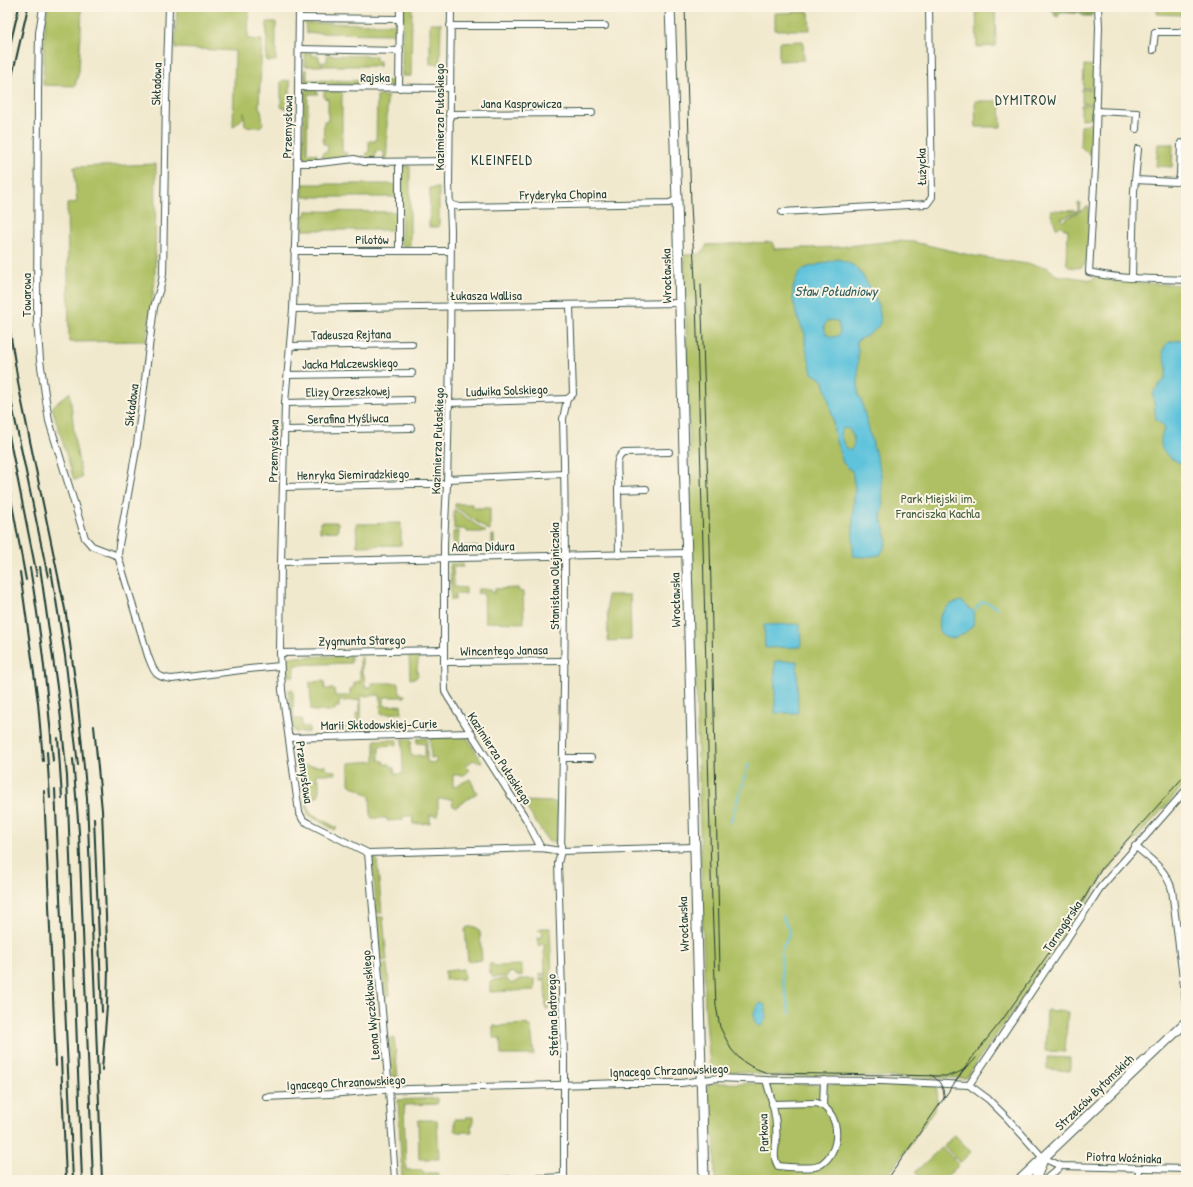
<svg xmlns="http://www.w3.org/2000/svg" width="1193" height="1187" viewBox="0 0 1193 1187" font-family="'Patrick Hand',sans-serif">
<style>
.green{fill:#aec063;stroke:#667e4c}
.forest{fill:#8aa659;stroke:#547246}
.water{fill:#5ec3db;stroke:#3e8088;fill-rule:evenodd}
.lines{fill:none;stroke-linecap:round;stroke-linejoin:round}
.stream{stroke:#5ec3db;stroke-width:2}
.street-casing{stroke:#3e574b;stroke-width:8}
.secondary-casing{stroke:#3e574b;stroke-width:11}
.street{stroke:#fff;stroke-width:6}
.secondary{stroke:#fff;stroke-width:9}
.tram{stroke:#1f3d34;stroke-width:1}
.rail{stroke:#1f3d34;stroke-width:2}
.labels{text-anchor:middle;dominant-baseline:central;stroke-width:4;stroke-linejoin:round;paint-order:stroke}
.street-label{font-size:13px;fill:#1f3d34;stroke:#fcf5e5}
.park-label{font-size:13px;fill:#435e40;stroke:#fcf5e5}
.neighbourhood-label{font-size:14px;letter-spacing:1px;fill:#1f3d34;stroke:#fcf5e5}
.water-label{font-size:14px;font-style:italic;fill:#2f5e5e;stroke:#fcf5e5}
</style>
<rect width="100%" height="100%" fill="#fcf5e5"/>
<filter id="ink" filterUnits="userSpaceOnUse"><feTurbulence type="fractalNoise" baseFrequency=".025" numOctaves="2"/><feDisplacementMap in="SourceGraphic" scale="8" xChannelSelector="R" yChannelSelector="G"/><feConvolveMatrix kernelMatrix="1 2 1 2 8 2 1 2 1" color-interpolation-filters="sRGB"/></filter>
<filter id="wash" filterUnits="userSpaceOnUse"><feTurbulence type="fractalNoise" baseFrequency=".012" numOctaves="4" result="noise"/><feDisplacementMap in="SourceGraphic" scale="16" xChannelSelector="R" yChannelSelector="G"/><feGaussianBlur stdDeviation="0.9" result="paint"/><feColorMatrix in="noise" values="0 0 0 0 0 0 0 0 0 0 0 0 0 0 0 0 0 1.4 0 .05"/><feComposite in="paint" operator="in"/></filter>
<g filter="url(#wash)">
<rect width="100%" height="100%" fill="#f1e9ce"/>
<!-- green -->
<g class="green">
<polygon points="48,7 82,7 79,71 75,86 43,85 45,24"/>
<polygon points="177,7 252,7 249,12 248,39 262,40 259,107 261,110 263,124 260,127 245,126 244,112 244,117 233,127 235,51 175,48"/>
<polygon points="403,7 412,7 411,76 402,76"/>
<polygon points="976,7 995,7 996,46 977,47"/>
<polygon points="1157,7 1181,7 1181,15 1157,14"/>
<polygon points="809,12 810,30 775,30 775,13"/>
<polygon points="305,20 308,23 394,24 396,20 398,23 397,34 306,33"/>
<polygon points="267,22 276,22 276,61 266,61"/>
<polygon points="430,23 441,23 440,64 430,64"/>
<polygon points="803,41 804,60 779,61 779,42"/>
<polygon points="305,53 312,53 312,56 319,56 319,61 321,61 321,66 305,66"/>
<polygon points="327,55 376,56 376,61 380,61 380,66 322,66 323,62 327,62"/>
<polygon points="1084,65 1095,66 1094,88 1083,88"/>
<polygon points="304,70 307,70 307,80 396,81 396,84 393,86 305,84"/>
<polygon points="283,80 290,81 290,108 282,108 281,106 281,82"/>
<polygon points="1082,89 1095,90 1093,104 1082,103"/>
<polygon points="304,90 316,90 318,94 308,94 307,153 317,154 317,159 303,158"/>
<polygon points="324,91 340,91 343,95 342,96 342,152 347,153 343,159 322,159 323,152 327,152 328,145 323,144 324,121 328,121 328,99 324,98"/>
<polygon points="377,96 387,96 387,159 384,159 384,151 376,151 375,159 368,159 366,153 369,152 369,141 376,141"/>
<polygon points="975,101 1000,101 1001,127 976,127"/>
<polygon points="1081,105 1093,105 1094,118 1081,119"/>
<polygon points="1092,123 1090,155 1080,146 1081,126"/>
<polygon points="1158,144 1173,144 1172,167 1156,166"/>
<polygon points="156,164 155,280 146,341 69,342 67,204 77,202 74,167"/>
<polygon points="404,166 410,166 410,246 402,246 401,244 402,168"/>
<polygon points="303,184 393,184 396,185 396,196 394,197 303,197"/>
<polygon points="430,188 439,188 439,227 429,227"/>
<polygon points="1078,203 1080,203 1079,211 1061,219 1063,221 1089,206 1089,220 1090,222 1088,259 1082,267 1079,268 1069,267 1066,262 1067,262 1068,229 1064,229 1061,225 1058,228 1056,228 1050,210 1078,211"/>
<polygon points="306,211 396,212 396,228 392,230 303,230 303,215 306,216"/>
<polygon points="893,241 914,242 974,256 1047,267 1056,275 1093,280 1094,277 1122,282 1186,285 1186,783 1104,875 1057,949 966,1078 770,1076 745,1072 719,1072 710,1067 705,1009 684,255 700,254 706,247 706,245 773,242 774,249 838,247"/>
<polygon points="70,392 75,442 82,478 74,480 52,407"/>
<polygon points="455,504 472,504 472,508 490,508 490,531 455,507"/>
<polygon points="454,509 486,532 467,532 466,529 454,529"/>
<polygon points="320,522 338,522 338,531 320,532"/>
<polygon points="401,523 401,545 357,546 356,524"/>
<polygon points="459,531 458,546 492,547 492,535 494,535 494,550 453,550 453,532"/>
<polygon points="463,563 463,567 453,567 454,587 466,588 466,594 455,594 455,600 451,600 450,564"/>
<polygon points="518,588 519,591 523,592 524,623 485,622 484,594 477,593 478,589 491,589 492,593 494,593 495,589"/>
<polygon points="607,595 630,595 631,640 608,641"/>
<polygon points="419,654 417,670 418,675 417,676 416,678 410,679 409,655"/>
<polygon points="351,656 351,663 294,665 294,676 287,676 288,657"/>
<polygon points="360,657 362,657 362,674 364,674 365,687 371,687 371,683 399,683 400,694 405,695 405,697 384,697 384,706 401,705 402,713 381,714 380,695 361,696 361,731 339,732 338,726 357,726 356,713 360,713 360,700 339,701 339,707 335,707 335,711 313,711 311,710 310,682 324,681 325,689 334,689 335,696 350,696 350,689 354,687 354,682 360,682"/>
<polygon points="288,690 293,690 294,719 302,719 302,727 309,727 309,732 295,732 294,731"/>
<polygon points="467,737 482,762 477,762 474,760 466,765 469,771 464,775 453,775 453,787 470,779 477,793 456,807 453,806 452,799 438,799 438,815 430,815 430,823 413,824 412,816 403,816 403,820 387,821 387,818 371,818 370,796 349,784 349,763 375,761 375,740 397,740 397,745 379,746 379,760 383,761 384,764 390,764 391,767 394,767 395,774 403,774 402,739 411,739 412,744 410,744 411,756 421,755 421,757 425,756 425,744 417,743 417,739 427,738 427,762 436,763 436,758 431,758 430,738"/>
<polygon points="300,765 326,766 327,770 335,771 336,774 317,774 317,779 319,779 319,793 317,797 307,799 309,812 337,828 335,830 308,815"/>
<polygon points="522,801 555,802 558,804 556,842 550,842 548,841"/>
<polygon points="377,859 382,913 377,913 372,860"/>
<polygon points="377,917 383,917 387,960 381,961"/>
<polygon points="467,927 476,927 480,932 482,960 468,961 465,930"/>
<polygon points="542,928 550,928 553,1006 548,1007 548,1009 546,1009 545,981 540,981 540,978 546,979 546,975 540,976 540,974 545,974 544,944 540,944 540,946 538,946 538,938 542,938 541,930 538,930"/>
<polygon points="491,963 495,966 522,965 522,976 517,976 515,974 512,972 508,974 507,977 492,977 492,974 490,974 489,965"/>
<polygon points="387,964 390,995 385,996 382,965"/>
<polygon points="463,969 464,979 445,980 445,971"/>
<polygon points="507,979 511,984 519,980 520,979 535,979 535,990 490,992 490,982 492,982 493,980"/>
<polygon points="1047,1010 1068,1012 1065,1052 1045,1051"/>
<polygon points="527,1024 527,1026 531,1026 534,1055 501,1055 500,1038 493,1038 493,1026"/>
<polygon points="394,1038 398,1077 392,1077 389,1039"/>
<polygon points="1047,1057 1070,1058 1070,1071 1047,1069"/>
<path d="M715,1083l220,3c4,9 3,15 -1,24l-49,70h-170l-1,-44h-6l-1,-47 2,-5z"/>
<polygon points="437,1098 437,1104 404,1105 406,1170 422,1170 422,1173 438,1173 438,1177 404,1179 402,1176 398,1100"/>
<polygon points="466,1117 473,1117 473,1125 471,1125 472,1132 458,1132 455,1130 455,1119 466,1119"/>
<polygon points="418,1120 437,1120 439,1159 419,1159"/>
<polygon points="955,1135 971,1152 960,1163 944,1146"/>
<polygon points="942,1147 959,1165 943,1180 922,1180 915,1172"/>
</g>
<!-- forest -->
<path class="forest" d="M1046,7l16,2 3,-2h29l-1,6 -2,3h-7l-5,-4c-6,3 -13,-1 -20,2l-1,3 -3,-1 -2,-5z"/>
<!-- water -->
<g class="water">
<path d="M838,259c5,2 13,4 17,8 10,8 29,43 25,56 -4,10 -17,13 -24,19l2,6v47l3,5 20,74 2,32 -2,12 6,21 -2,8 -5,8 -15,2 -12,-1v-45l2,-22 -3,-18 -9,-8 -8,-25 -3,-23 -8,-34 -12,-8 -7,-29v-10l-8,-17 -4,-17v-12l4,-11 4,-6 5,-3zM833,320l5,2 2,11 -2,3 -6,1 -6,-3 -2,-7 2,-5zM847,428c6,4 8,12 6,19l-3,3 -6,-5 -4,-11 2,-5z"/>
<path d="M1186,339v126c-12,-4 -27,-11 -25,-26 0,-4 3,-8 4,-12l-9,-8 -3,-24 1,-4 11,-12 2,-11 -4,-16 2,-6 4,-4z"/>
<path d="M961,601c5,3 8,8 13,11 -1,4 0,9 -1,13 -2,3 -8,8 -12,10 -24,13 -30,-17 -12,-29 3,-3 8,-4 12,-5z"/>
<polygon points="800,624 801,647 765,648 764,625"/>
<polygon points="775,661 797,661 798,713 775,713"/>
<path d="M760,1003l5,2c2,9 3,16 -6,22 -8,-6 -6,-18 1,-24z"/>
</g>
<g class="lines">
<!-- stream -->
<g class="stream">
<polyline points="974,612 981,602 989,603 997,608"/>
<polyline points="730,823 749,764"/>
<polyline points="782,916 790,932 781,952 782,976 790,1014"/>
</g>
</g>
</g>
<g filter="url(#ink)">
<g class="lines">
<defs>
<g id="street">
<polyline points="43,7 39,33 38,91 37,320 40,360 49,421 85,538 92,546 118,556"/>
<path d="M169,7l-3,93 -3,174 -2,11 -7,22 -17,137 -18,101 -1,11 30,100c6,15 6,21 24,23l77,-10 31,-3"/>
<polyline points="299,7 297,180 293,309 285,403 281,562 280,653 282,690 299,812 303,820 308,823 368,853 541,848 561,851 694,847"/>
<polyline points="451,7 449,184 451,230 450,359 447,484 444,544 444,662 445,691 448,697 526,819 541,848"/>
<path d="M1098,7l1,20 -4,140 -6,105c32,8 64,6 97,8"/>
<polyline points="299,18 400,19"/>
<polyline points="450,26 605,26"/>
<polyline points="299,49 400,51"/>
<polyline points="1153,50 1155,32 1179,32 1186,30"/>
<polyline points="299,87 450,88"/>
<polyline points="399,88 400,7"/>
<polyline points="1096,111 1137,113 1136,129"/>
<polyline points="449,114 592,113"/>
<polyline points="297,163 319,163 355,159 364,162 449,161"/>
<polyline points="1135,180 1176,182 1178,181 1180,176 1181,143"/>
<polyline points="449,204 460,207 669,203 677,200"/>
<polyline points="782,212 927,204 932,197 929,7"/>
<polyline points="399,250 399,162"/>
<polyline points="294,251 450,251"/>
<polyline points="1132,277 1134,191 1138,149"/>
<polyline points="293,309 680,303"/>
<polyline points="290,346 412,344"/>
<polyline points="288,375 412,373"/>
<polyline points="285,403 411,400"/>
<polyline points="449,403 567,399"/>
<polyline points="285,430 411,428"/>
<polyline points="447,479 564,474"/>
<polyline points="284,487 413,484 447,484"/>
<path d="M618,490c2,-11 -6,-32 6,-37l45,-1"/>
<polyline points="619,555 618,490 646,489"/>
<polyline points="281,562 686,553"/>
<polyline points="280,653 444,650"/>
<polyline points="444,662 565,661"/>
<polyline points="289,738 471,733"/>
<polyline points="563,758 591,758"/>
<path d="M1135,846c16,14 31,23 37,44l14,112"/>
<polyline points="368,853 389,1090 395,1180"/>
<path d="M766,1080c6,20 12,41 10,62 -1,9 -3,16 2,24 8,1 34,3 40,0 24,-12 25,-53 -1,-63l-45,1"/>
<polyline points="969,1085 1082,916 1100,888 1186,790"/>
<polyline points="266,1097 330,1094 377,1090 625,1083 681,1083 718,1078 766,1080 881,1081 969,1085 988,1099 1008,1119 1043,1158 1061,1166 1186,1169"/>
<polyline points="823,1105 824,1080"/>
<polyline points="501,1180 564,1177"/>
<path d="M564,1180v-123l-6,-194 3,-12c3,-144 6,-288 2,-432l4,-20 3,-2 3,-3 -3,-88"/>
<polyline points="1045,1180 1061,1166"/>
<polyline points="1138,1180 1139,1168"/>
</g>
<g id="secondary">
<polyline points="670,7 677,200 704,1180"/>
<polyline points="1020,1180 1186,1022"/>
<polyline points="1035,1180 1042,1162"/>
</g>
</defs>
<!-- street casing -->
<use href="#street" class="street-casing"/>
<!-- secondary casing -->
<use href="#secondary" class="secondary-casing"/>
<!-- street -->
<use href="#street" class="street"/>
<!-- secondary -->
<use href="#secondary" class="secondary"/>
<!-- tram -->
<g class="tram">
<path d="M685,7l6,198 5,95 7,245 8,330 5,131 4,21 11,22 10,11 11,7 15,6 178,3c13,-1 23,-8 31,-18"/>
<polyline points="701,284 710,544 720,970"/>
<path d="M931,1075c9,5 14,14 13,25"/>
<polyline points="887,1180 974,1055 1003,1019 1071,921 1102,868 1186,774"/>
</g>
<!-- rail -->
<g class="rail">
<polyline points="7,25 11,7"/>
<polyline points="7,58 19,7"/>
<polyline points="7,117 11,81 28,7"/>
<polyline points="7,313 19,388 66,614 77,695 87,798 102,1180"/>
<polyline points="7,381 48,577"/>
<polyline points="7,426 37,576"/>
<polyline points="7,477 26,580"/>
<polyline points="40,567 59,701 67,776 82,1180"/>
<path d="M30,568c11,64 18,128 23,193"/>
<polyline points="51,569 65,656 78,765"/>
<polyline points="20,572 38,702 43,761"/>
<polyline points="94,726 102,810 108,969 107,1006 102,1070"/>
<polyline points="58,738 62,798"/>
<polyline points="47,752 50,798"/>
<polyline points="73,759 79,832 93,1180"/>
<polyline points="55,789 73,1180"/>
<polyline points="44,791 56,1066"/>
<polyline points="94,818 102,1012"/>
<polyline points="61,1058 66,1180"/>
</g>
</g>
</g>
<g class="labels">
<!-- street labels -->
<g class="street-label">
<text x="375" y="77">Rajska</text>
<text transform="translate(156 84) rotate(-88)">Składowa</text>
<text x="521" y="103">Jana Kasprowicza</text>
<text transform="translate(439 117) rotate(-90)">Kazimierza Pułaskiego</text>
<text transform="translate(287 127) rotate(-89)">Przemysłowa</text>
<text transform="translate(921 167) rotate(-91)">Łużycka</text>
<text transform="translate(563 194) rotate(-1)">Fryderyka Chopina</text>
<text x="372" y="239">Pilotów</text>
<text transform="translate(666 276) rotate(-91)">Wrocławska</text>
<text transform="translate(26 295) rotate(-90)">Towarowa</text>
<text x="486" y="295">Łukasza Wallisa</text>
<text transform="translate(351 334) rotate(-1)">Tadeusza Rejtana</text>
<text transform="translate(350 363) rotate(-1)">Jacka Malczewskiego</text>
<text transform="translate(507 390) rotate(-2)">Ludwika Solskiego</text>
<text transform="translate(348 391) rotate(-1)">Elizy Orzeszkowej</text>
<text transform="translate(131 405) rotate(-83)">Składowa</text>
<text transform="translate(348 418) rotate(-1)">Serafina Myśliwca</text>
<text transform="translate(437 441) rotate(-88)">Kazimierza Pułaskiego</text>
<text transform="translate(273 451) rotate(-89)">Przemysłowa</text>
<text transform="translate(353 474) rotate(-1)">Henryka Siemiradzkiego</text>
<text transform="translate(483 546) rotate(-1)">Adama Didura</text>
<text transform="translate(554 576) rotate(-90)">Stanisława Olejniczaka</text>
<text transform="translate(675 600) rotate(-91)">Wrocławska</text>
<text transform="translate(362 640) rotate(-1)">Zygmunta Starego</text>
<text transform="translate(504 650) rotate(-1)">Wincentego Janasa</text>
<text transform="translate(379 724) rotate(-1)">Marii Skłodowskiej-Curie</text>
<text transform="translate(500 758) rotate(57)">Kazimierza Pułaskiego</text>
<text transform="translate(305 772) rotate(82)">Przemysłowa</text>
<text transform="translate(683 924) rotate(-92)">Wrocławska</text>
<text transform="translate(1062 926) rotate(-56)">Tarnogórska</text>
<text transform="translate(370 1005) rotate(-95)">Leona Wyczółkowskiego</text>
<text transform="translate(552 1015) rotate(-92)">Stefana Batorego</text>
<text transform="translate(669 1070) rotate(-2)">Ignacego Chrzanowskiego</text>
<text transform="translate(346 1082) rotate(-3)">Ignacego Chrzanowskiego</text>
<text transform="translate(1094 1092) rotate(-44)">Strzelców Bytomskich</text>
<text transform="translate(763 1133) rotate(-92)">Parkowa</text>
<text transform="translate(1124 1157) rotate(2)">Piotra Woźniaka</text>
</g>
<!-- park labels -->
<g class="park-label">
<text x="938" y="498">Park Miejski im.<tspan x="938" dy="15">Franciszka Kachla</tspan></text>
</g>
<!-- neighbourhood labels -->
<g class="neighbourhood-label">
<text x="1026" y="99">DYMITROW</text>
<text x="502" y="159">KLEINFELD</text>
</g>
<!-- water labels -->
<g class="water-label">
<text x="836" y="290">Staw Południowy</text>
</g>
</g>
<!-- margin -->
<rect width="1193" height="1187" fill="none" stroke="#fcf5e5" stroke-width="24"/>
</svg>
